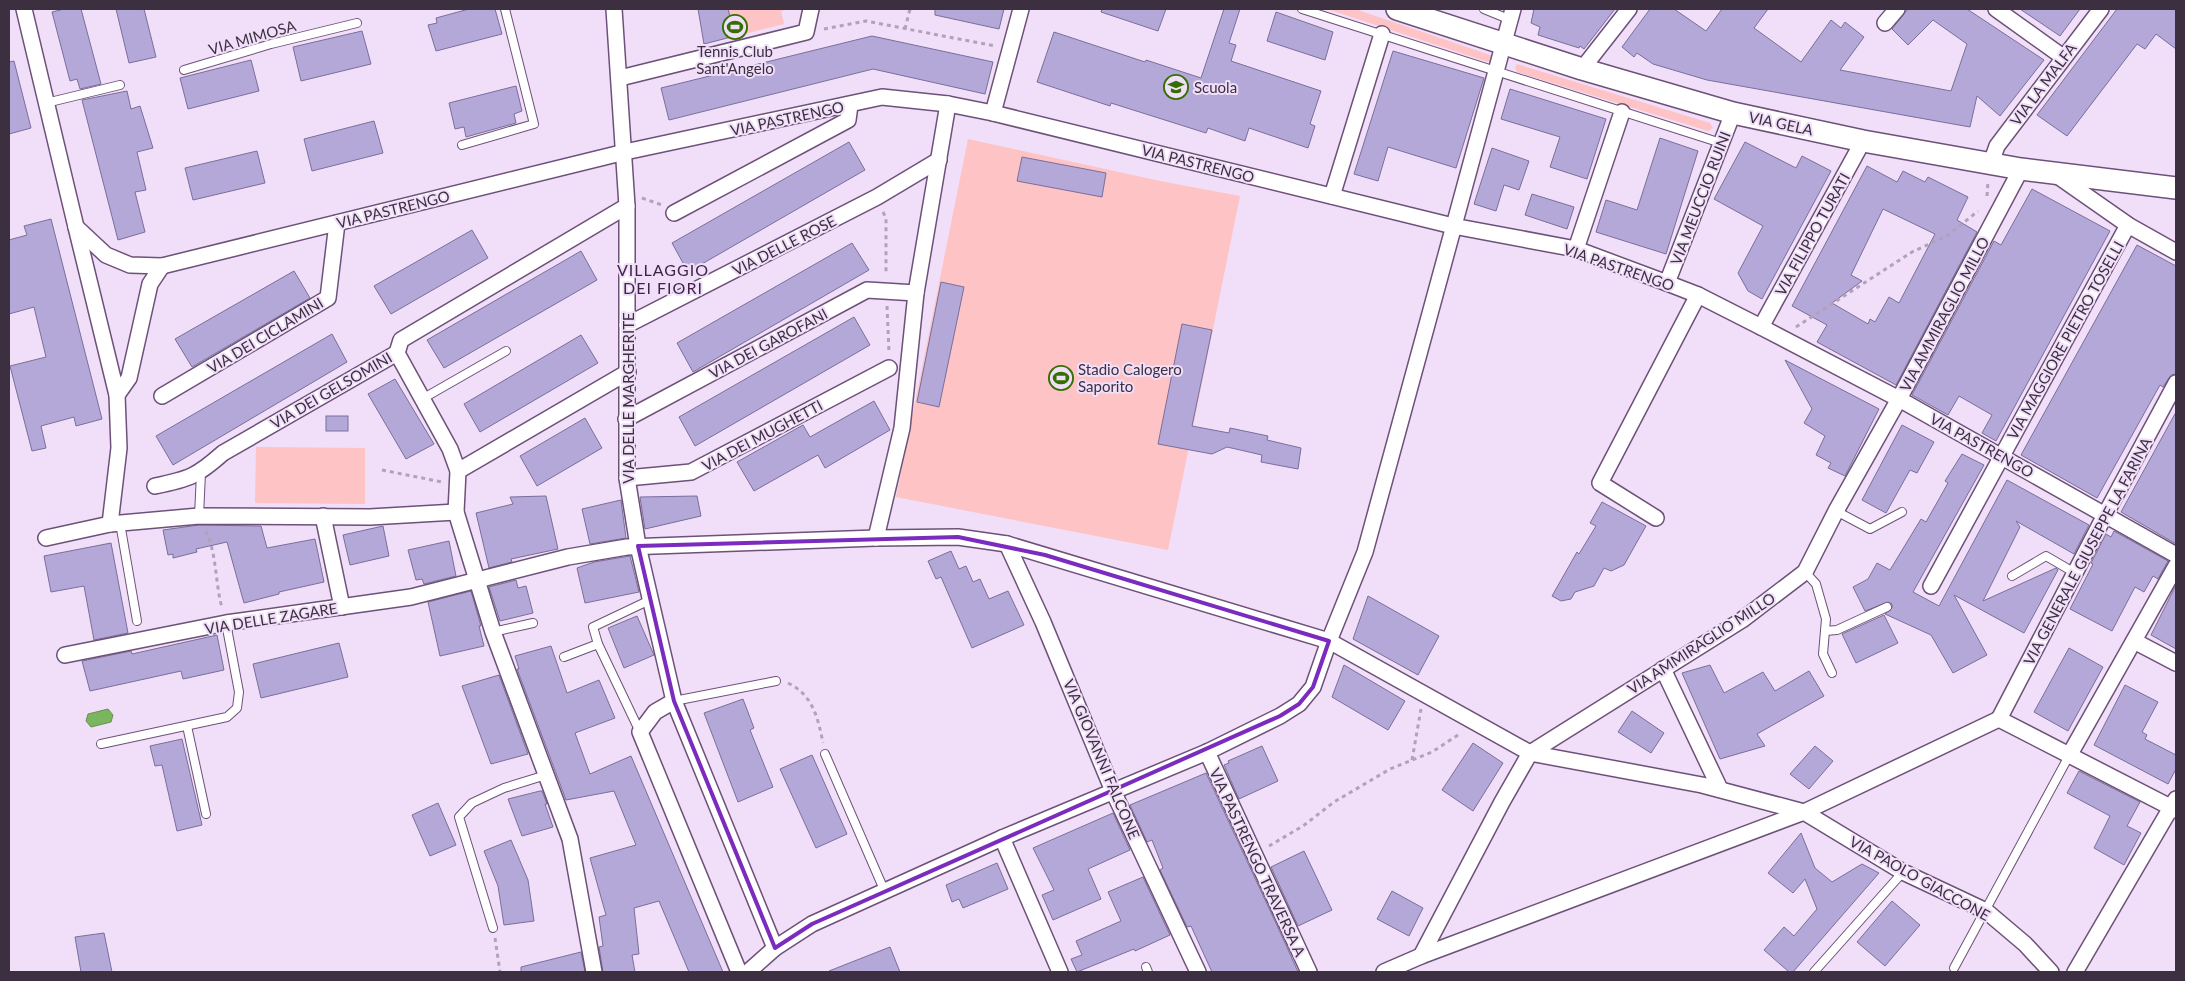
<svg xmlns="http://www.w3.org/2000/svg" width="2185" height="981" viewBox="0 0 2185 981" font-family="Lato,sans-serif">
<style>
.green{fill:#fdc3c5}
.water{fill:#7bb65e;stroke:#688e55}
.building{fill:#b4a8d8;stroke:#7a6e9b;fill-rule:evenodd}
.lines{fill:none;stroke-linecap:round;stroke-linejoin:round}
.lane-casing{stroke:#6d5178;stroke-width:10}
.street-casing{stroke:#6d5178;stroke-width:18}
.secondary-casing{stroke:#6d5178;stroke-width:24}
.path{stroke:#b2a1b9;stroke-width:3;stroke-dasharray:4 4;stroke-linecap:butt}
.lane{stroke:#fff;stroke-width:8}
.street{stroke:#fff;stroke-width:15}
.secondary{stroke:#fff;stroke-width:21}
.marked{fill:none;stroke:#7b2cbf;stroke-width:4;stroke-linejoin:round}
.labels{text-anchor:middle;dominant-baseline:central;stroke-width:4;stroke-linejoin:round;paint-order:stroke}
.street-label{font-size:15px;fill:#3b2f40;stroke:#f1def9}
.poi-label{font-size:15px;fill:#3b2f40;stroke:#f1def9;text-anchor:start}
.neighbourhood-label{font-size:16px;letter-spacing:1px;fill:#3e2548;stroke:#f1def9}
</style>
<rect width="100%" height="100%" fill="#f1def9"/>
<!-- green -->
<g class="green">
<polygon points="698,9 791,9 781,11 784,24 704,44"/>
<polygon points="1327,9 1355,9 1493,56 1491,62 1488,62"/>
<polygon points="1517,64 1710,123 1713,128 1708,131 1517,72 1515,67"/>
<polygon points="968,139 1160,181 1240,196 1168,550 896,497"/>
<polygon points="256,447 365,448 365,504 255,503"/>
</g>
<!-- water -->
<polygon class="water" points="108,709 113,715 111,722 91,727 86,721 88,714"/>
<!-- building -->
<g class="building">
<polygon points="64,9 81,9 101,84 80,89 77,79 70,81 52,12"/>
<polygon points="116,9 144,9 156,57 129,63"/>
<polygon points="469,9 495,9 502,34 436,51 428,25 437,23 436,18"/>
<polygon points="698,9 728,9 735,36 704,44"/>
<polygon points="935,9 1004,9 999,29 935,15"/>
<polygon points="1102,9 1166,9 1158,31 1101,12"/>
<polygon points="1224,9 1240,9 1229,43 1236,45 1231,61 1321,91 1310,124 1315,126 1308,148 1249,128 1245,141 1208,128 1206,133 1111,103 1110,106 1037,82 1054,32 1145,62 1146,60 1201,78"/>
<polygon points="1534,9 1615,9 1584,49 1580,46 1579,48 1538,35 1540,27 1531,23"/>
<polygon points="1650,9 1674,9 1706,31 1722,9 1768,9 1754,28 1801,62 1831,20 1841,28 1845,22 1864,37 1840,70 1951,91 1967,44 1933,20 1908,45 1892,29 1908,9 1967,9 2044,60 2000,116 1977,96 1970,127 1707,80 1653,64 1637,53 1634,57 1622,47"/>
<polygon points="2020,9 2080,9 2060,36"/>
<polygon points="2117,9 2176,9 2176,49 2156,34 2145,49 2137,44 2067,136 2037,115"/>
<polygon points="1276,12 1333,32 1325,60 1267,41"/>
<polygon points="362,31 371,64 301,81 293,47"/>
<polygon points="872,36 993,62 985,94 873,69 669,120 661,88"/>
<polygon points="1393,51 1484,78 1456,168 1388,147 1378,181 1354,174"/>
<polygon points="251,60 259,91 188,109 180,78"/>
<polygon points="14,61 31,128 9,134 9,62"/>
<polygon points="516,86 522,111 514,114 516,123 466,137 464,127 455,129 449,103"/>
<polygon points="1510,89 1606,119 1587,179 1550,167 1560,137 1501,119"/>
<polygon points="127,91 131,109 140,106 153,148 137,152 146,190 135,192 145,232 118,240 82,100"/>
<polygon points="374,121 383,153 312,171 304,139"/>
<polygon points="1660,138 1698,151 1666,254 1596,232 1606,200 1637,210"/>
<polygon points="849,142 865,170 688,272 672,243"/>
<polygon points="1745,142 1796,168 1802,156 1831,171 1762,299 1748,291 1738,273 1763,226 1714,199"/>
<polygon points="1492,148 1529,161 1519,190 1504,185 1496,211 1474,204"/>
<polygon points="257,151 265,183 193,200 185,168"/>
<polygon points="1022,157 1106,173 1102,197 1017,181"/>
<path d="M1867,166l30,16 6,-11 22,11 3,-5 40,20 -11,23 20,12 -81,153 -79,-43 10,-17 -35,-19zM1883,209l52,25 -36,69 -10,-6 -14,25 -5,-3 -2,5 -36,-21 30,-22 -11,-6z"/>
<polygon points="2032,189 2110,231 1996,441 1982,433 1992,415 1959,396 1948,415 1912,395 1994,241 2001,245"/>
<polygon points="1532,194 1574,207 1567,229 1525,215"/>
<polygon points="51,219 102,419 76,426 74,417 41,426 46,448 32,451 10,366 46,357 34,307 9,314 9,240 27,235 24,226"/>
<polygon points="472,230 488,258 391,314 374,286"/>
<polygon points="852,243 869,270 693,372 677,343"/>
<polygon points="2137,245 2176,266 2176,374 2171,375 2163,387 2160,385 2097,498 2021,455"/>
<polygon points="581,251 597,280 444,368 427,340"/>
<polygon points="294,271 310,298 192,367 175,339"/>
<polygon points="941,282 964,287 939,407 917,402"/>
<polygon points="854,317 870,345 695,446 679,417"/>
<polygon points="1182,324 1212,330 1192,426 1229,433 1230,428 1268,436 1267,440 1301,448 1298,469 1261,462 1262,455 1227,447 1212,454 1158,444"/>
<polygon points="332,334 347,362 173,465 156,436"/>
<polygon points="581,335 598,363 480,432 464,404"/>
<polygon points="1785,360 1879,409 1845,476 1828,468 1831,463 1816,455 1825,436 1804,423 1812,409"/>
<polygon points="395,379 434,444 406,459 368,394"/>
<polygon points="874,401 890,430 825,468 818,455 754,491 737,462 803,425 810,437"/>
<polygon points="2176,412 2176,544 2121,512"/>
<rect x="326" y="416" width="22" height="15"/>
<polygon points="585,418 602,448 537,486 520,456"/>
<polygon points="1902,425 1934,442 1917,473 1910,470 1886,513 1862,500"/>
<polygon points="1962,454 1984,465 1913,592 1939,606 2007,480 2089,525 2074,554 2016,521 2020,527 1983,601 2056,568 2058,570 2024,633 1954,595 1987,655 1953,673 1931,635 1885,614 1892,608 1892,604 1888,602 1865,611 1853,587 1868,579 1877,563 1890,570 1921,519 1926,522 1948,483 1945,481"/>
<polygon points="546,496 558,549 511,559 512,562 489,568 476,513 513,504 510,497"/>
<polygon points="697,496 701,516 645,529 640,497"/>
<polygon points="621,500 626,538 590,544 582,509"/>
<polygon points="1602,502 1646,526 1624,565 1611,571 1604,568 1594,586 1575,592 1571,599 1561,601 1552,596 1577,552 1579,554 1596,526 1590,523"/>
<polygon points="199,525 261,526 267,548 315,539 324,582 279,592 279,594 244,603 227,542 196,549 197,552 173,558 173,554 168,555 163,530"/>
<polygon points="383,526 389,556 350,565 343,535"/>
<polygon points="2114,531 2168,561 2158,579 2153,576 2144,592 2135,587 2112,631 2070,609 2093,564 2091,563 2106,534 2111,537"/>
<polygon points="449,541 456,576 424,584 422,579 416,580 408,550"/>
<polygon points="111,543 128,633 94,640 84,586 51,592 44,556"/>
<polygon points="951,551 959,569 966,566 973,582 980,579 989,599 1008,591 1024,625 972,648 941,577 936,579 928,561"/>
<polygon points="630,556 639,592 585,603 577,568 594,562"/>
<polygon points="516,580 518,588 526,586 533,613 500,621 489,587"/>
<polygon points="2176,585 2176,649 2151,635"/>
<polygon points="471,591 481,626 479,626 484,646 440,656 428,602"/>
<polygon points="1368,596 1439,636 1418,675 1353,639"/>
<polygon points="1884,615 1898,643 1856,663 1842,634"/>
<polygon points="637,616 654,655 624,668 608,628"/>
<polygon points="217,635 224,670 183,679 181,671 90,691 82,661 131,651 132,654"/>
<polygon points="339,643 348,677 261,698 253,664"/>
<polygon points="551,646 567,693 599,680 615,718 575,733 590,774 631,756 723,972 689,972 659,901 634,908 639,954 632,955 635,972 603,972 599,947 603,946 599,917 606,915 590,858 636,845 614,791 566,800 517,669 519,669 515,656"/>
<polygon points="2069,648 2103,667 2068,731 2034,712"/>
<polygon points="1344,665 1405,701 1388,730 1332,697"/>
<polygon points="1710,665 1724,693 1763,672 1775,691 1809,671 1824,696 1757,734 1765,746 1720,759 1682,673"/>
<polygon points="499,675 528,754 491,764 462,686"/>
<polygon points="2125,685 2158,702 2142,732 2147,735 2145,739 2176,755 2176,769 2168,784 2094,745"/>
<polygon points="743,699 754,728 750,730 773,787 738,802 704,713"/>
<polygon points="1632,711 1664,733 1651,753 1618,732"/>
<polygon points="182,739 202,825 177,831 162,765 155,766 150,746"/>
<polygon points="1473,743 1503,763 1473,811 1442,790"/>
<polygon points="1262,746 1278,781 1239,799 1224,765 1229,763 1228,761"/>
<polygon points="1815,746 1833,761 1809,789 1790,774"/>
<polygon points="812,755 847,834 816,848 780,769"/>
<polygon points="2079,771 2140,802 2127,826 2141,833 2124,865 2094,848 2110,816 2067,793"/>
<polygon points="1206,773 1281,934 1298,972 1212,972 1191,926 1187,927 1160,870 1163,868 1152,840 1147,842 1130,805"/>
<polygon points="540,791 542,791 547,804 545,804 553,827 522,836 508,799"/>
<polygon points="438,803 456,845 430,856 412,815"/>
<polygon points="1113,813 1130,850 1088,869 1101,899 1053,920 1042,895 1054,890 1033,848"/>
<polygon points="1801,833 1815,868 1832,882 1862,864 1879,873 1793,972 1789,972 1764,950 1784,927 1794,936 1817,909 1805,879 1793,893 1768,873"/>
<polygon points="511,840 528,880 534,921 504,925 498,886 484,851"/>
<polygon points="1304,851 1332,910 1298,926 1271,867"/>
<polygon points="997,863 1008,889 963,908 959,899 952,902 946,885"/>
<polygon points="1143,877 1170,935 1135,951 1134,949 1077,972 1071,959 1082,955 1076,941 1121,921 1108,892"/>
<polygon points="1392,891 1423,908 1409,936 1377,919"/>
<polygon points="1892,901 1920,925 1885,966 1857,942"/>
<polygon points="104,933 112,972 81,972 75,937"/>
<polygon points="890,947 900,972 829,972 829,971"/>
<polygon points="581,952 585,972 521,972 521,967"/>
</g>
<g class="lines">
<defs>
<g id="lane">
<polyline points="1302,9 1721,143"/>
<polyline points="1484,9 1511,20"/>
<polyline points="184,70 271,44 357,23"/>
<polyline points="46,103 120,85"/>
<polyline points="462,145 534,124 505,9"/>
<polyline points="422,399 506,351"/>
<polyline points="1836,511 1870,529 1902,512"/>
<polyline points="199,516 201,473"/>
<polyline points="120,523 137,621"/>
<polyline points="1805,572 1816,584 1826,619 1823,654 1832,673"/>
<polyline points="2012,576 2046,556 2075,573"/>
<polyline points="1825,631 1837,630 1887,607"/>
<polyline points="493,632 533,623"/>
<polyline points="598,644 593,627 652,599"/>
<polyline points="564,657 598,644 640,732"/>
<polyline points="674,701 776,681"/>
<polyline points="187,726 206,814"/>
<polyline points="101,744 227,717 237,708 239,692 226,623"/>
<polyline points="825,754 885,892"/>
<polyline points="493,928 459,817 472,803 504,788 546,775"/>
<polyline points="1146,967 1148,972"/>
<polyline points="1954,968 2070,754"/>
<polyline points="1814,972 1903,872"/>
</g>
<g id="street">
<polyline points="24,9 76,227 106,255 130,265 162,266 625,152 882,97 948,104 993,113 1453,226 1576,249 1667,283 1698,295 1761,327 1899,399 2176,555"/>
<polyline points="614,9 627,206 627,478 638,546 674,701 775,948"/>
<polyline points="1996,9 2063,57"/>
<polyline points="1885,23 1897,9"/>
<polyline points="1582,69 1629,9"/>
<polyline points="620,78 806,32 811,9"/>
<polyline points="993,113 1021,9"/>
<polyline points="1991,163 1997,146 2101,9"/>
<polyline points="2055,174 2128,225 2176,252"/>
<polyline points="1332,196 1382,34"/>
<polyline points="674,213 848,120 850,105"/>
<polyline points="76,227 117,395 119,448 110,524"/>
<polyline points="1576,249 1622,112"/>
<polyline points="1667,283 1733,113"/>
<polyline points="627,325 877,197 939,160"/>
<polyline points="1761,327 1863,141"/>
<polyline points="397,353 450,449 458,471 456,512 493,632 570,839 594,972"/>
<polyline points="117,395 129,378 150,284 162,266"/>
<polyline points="162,396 328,298 337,223"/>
<polyline points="626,419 867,290 916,293"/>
<polyline points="458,471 628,372"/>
<polyline points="627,478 691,472 889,368"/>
<path d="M155,486c35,-7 42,-10 68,-33l174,-100 4,-13 226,-134"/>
<polyline points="323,516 342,607"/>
<polyline points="1656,518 1600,483 1698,295"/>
<polyline points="46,538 110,524 199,516 370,517 456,512"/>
<polyline points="876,538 902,428 916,293 948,104"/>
<polyline points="1007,544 1043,622 1113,791 1198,972"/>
<polyline points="1931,586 2128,225"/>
<polyline points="2134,641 2176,663"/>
<polyline points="65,655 226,623 411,597 568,557 627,547 876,538 958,537 1007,544 1329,641 1530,753 1702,785 1804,812 1903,872 1986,911 2025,944 2051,972"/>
<polyline points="1663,669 1720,789"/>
<polyline points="674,701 655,712 640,732 739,972"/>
<polyline points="1999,719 2105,515 2176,383"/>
<polyline points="1207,752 1309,972"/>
<polyline points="2070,754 2176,566"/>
<polyline points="1002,838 1060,972"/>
<polyline points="1421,956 1502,802 1530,753 1742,620 1805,572 1836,511 1899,399 2021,169"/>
<polyline points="748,972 775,948 812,924 1002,838 1207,752 1280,716 1299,704 1313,687 1329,641 1365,552 1513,9"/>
<polyline points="1384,972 1421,956 1804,812 1999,719 2176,810"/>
<polyline points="2075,972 2176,799"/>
</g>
<polyline id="secondary" points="1397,9 1582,69 1733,113 1863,141 2021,169 2176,188"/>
</defs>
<!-- lane casing -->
<use href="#lane" class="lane-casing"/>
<!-- street casing -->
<use href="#street" class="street-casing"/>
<!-- secondary casing -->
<use href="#secondary" class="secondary-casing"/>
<!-- path -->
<g class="path">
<polyline points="824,29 866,21 995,46"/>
<polyline points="905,29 910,9"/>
<polyline points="1987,196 1988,182"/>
<polyline points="642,198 662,205"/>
<polyline points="883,212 886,218 886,275"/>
<polyline points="887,306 889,352"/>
<polyline points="1796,327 1912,252 1947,236 1978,211"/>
<polyline points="382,470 442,482"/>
<path d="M206,531c11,24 9,51 16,77"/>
<path d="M788,683c25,12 30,35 35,60"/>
<polyline points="1412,760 1421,709"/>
<polyline points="1269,846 1303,826 1334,802 1390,769 1432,752 1461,733"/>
<polyline points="495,938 500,972"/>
</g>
<!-- lane -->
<use href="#lane" class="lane"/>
<!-- street -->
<use href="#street" class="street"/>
<!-- secondary -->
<use href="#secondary" class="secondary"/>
</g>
<!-- marked area -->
<path class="marked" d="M958,537l87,18 284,86 -16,46 -14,17 -19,12 -468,208 -37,24 -101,-247 -36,-155z"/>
<!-- icons -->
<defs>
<symbol id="stadium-ring" viewBox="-11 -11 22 22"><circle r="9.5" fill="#f1def9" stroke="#347001" stroke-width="1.5"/><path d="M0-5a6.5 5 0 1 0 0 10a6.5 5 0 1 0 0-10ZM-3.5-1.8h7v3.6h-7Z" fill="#347001"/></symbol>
<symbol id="school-ring" viewBox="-11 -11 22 22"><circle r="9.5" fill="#f1def9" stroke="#347001" stroke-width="1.5"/><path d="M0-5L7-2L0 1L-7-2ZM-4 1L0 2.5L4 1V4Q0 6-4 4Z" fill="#347001"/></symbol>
</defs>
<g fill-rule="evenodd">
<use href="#stadium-ring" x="721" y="13" width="28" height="28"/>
<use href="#school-ring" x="1162" y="73" width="28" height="28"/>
<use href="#stadium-ring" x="1047" y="364" width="28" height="28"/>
</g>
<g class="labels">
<!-- street labels -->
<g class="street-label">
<text transform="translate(252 37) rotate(-16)">VIA MIMOSA</text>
<text transform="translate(2043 84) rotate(-53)">VIA LA MALFA</text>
<text transform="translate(787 118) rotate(-12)">VIA PASTRENGO</text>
<text transform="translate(1781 123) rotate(12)">VIA GELA</text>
<text transform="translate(1198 163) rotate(14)">VIA PASTRENGO</text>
<text transform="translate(1700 198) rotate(-69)">VIA MEUCCIO RUINI</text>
<text transform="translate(393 209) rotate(-14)">VIA PASTRENGO</text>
<text transform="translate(1812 234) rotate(-61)">VIA FILIPPO TURATI</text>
<text transform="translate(784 245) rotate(-27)">VIA DELLE ROSE</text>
<text transform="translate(1619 267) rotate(19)">VIA PASTRENGO</text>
<text transform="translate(1944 314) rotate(-62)">VIA AMMIRAGLIO MILLO</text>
<text transform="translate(265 335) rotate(-31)">VIA DEI CICLAMINI</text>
<text transform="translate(2065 340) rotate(-61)">VIA MAGGIORE PIETRO TOSELLI</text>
<text transform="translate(768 343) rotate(-28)">VIA DEI GAROFANI</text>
<text transform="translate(331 390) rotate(-30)">VIA DEI GELSOMINI</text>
<text transform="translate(628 398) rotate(-90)">VIA DELLE MARGHERITE</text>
<text transform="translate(762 435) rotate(-28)">VIA DEI MUGHETTI</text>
<text transform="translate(1982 445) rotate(29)">VIA PASTRENGO</text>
<text transform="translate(2087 551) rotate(-62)">VIA GENERALE GIUSEPPE LA FARINA</text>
<text transform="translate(271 618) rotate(-9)">VIA DELLE ZAGARE</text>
<text transform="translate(1701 643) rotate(-33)">VIA AMMIRAGLIO MILLO</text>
<text transform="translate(1102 759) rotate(67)">VIA GIOVANNI FALCONE</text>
<text transform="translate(1258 862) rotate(65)">VIA PASTRENGO TRAVERSA A</text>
<text transform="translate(1920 878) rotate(29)">VIA PAOLO GIACCONE</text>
</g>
<!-- poi labels -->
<g class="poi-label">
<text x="735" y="51" text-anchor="middle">Tennis Club<tspan x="735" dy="17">Sant'Angelo</tspan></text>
<text x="1194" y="87">Scuola</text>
<text x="1078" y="369">Stadio Calogero<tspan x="1078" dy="17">Saporito</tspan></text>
</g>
<!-- neighbourhood labels -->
<g class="neighbourhood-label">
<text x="663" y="269">VILLAGGIO<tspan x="663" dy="18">DEI FIORI</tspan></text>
</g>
</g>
<!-- border -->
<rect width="2185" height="981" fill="none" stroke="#3b2f40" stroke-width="20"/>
</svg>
